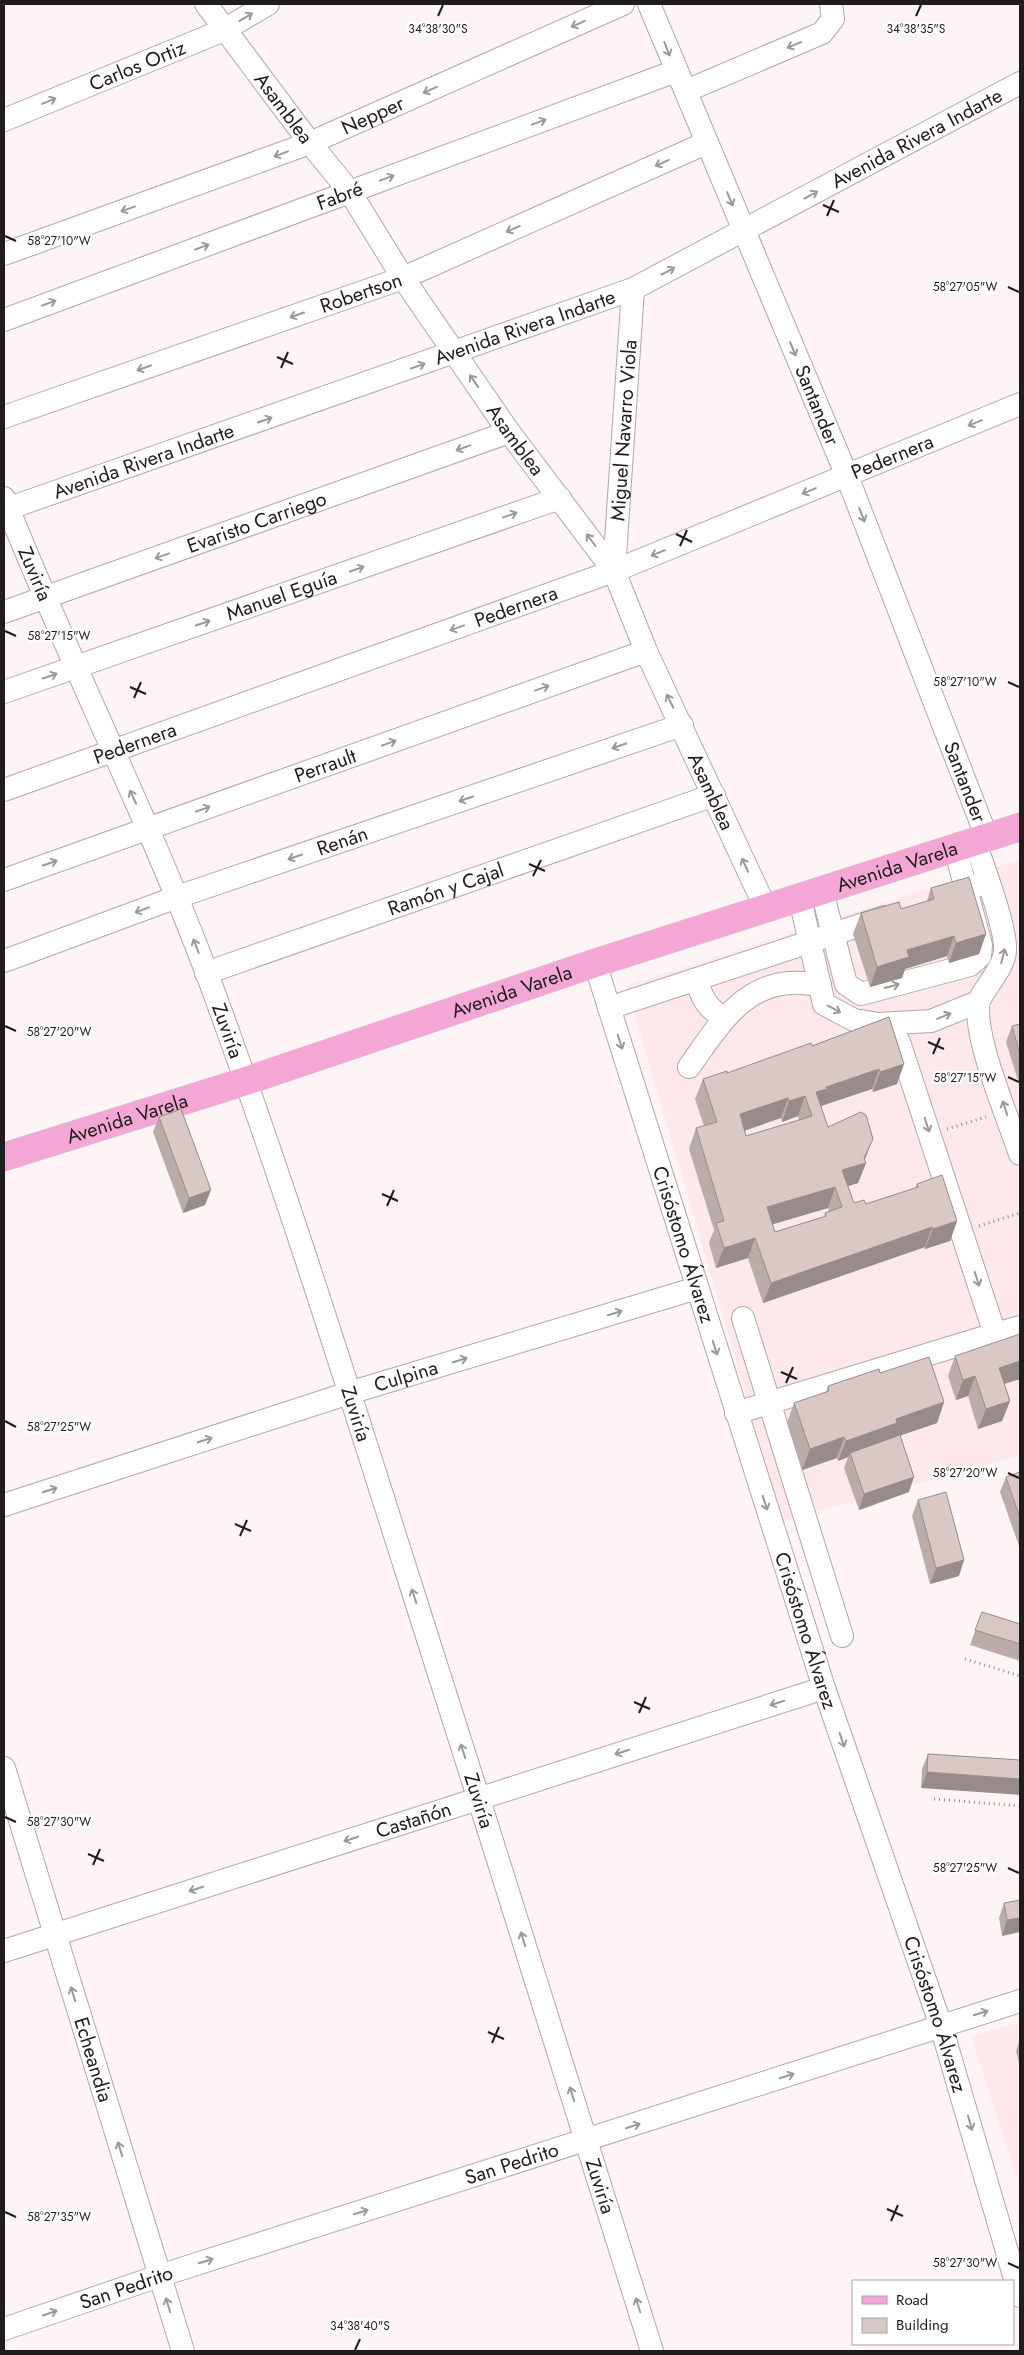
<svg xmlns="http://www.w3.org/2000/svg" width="1024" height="2355" viewBox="0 0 1024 2355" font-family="Jost,sans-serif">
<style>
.built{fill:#fde8eb}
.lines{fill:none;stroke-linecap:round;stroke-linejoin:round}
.minor-casing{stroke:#b6a5a7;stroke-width:24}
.major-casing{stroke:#d3d1d2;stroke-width:29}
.path{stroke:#948c8d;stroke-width:3;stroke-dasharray:1 4;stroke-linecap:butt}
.minor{stroke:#fff;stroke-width:22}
.major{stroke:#f4a7d4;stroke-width:28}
.wall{fill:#bbaca9;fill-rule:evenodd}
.shaded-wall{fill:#988c8a}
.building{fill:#d9c8c5;stroke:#988c8a;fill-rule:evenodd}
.oneway{stroke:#9b9899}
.ticks{fill:none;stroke:#211b1c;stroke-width:2}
.labels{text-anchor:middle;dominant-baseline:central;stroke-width:4.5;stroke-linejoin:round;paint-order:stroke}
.street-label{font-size:20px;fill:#211b1c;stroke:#fff}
.ticks-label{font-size:12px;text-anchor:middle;fill:#211b1c;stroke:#fff;stroke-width:4.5;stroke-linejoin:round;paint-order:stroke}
</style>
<rect width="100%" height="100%" fill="#fff4f5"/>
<!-- built -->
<g class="built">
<polygon points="1020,859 1020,1456 783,1521 626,986"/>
<polygon points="1020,2022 1020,2187 971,2037"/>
</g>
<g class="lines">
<defs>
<g id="minor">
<path id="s1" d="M206,4l104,139 40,49 53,86 106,154 105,139 32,80 120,258"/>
<path id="s2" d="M649,4l198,472 140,362"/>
<polyline points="686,91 822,33 833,19 831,4"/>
<path id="s3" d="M4,120l220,-90 44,-26"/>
<path id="s4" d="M4,254l306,-111 313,-139"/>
<path id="s5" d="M4,320l672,-249"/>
<path id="s6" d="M4,417l399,-139 303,-135"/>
<path id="s7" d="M4,498c64,162 144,318 205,481 72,195 134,393 197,591 83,260 165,521 246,781"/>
<path id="s8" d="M4,510l629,-221 387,-206"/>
<path id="s9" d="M614,571l19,-282"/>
<path id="s10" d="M4,612l505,-180"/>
<path id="s11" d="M4,692l556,-194"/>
<path id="s12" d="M4,790l610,-219 406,-167"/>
<path d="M975,842c8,24 32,87 30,109 -1,19 -26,42 -27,54 -2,39 29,110 42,149"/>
<path id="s13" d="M4,880l642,-229"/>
<polyline points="822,891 846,984 861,994 970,965 980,956 981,945 955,848"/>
<polyline points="943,898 987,882"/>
<polyline points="800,899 824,1004 854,1020 879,1024 899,1042 995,1334 1020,1327"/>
<path id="s14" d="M4,961l173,-64 505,-172"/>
<path id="s15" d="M595,963l229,725 117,338 79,270"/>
<path id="s16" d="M206,973l508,-178"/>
<path d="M697,979c4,19 10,29 27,39"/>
<polyline points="609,1008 885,917"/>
<polyline points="879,1024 931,1021 978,1002"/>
<path d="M689,1067c26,-36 50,-80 100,-84 10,-1 21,1 31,2"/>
<polyline points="743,1318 842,1636"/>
<polyline points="736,1413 995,1334"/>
<path id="s17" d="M4,1505l345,-112 348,-105"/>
<path id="s18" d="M4,1768l179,583"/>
<path id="s19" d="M4,1951l820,-263"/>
<path id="s20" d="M4,2329l155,-53 861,-275"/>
</g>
<g id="major">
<path id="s21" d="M4,1157l242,-76 349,-118 425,-136"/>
</g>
</defs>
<!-- minor casing -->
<use href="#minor" class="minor-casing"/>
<!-- major casing -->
<use href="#major" class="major-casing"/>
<!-- path -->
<g class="path">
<polyline points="947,1129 986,1117"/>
<polyline points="979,1226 1020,1213"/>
<polyline points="965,1659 1020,1676"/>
<polyline points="934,1799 1020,1806"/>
</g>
<!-- minor -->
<use href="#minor" class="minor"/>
<!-- major -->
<use href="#major" class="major"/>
</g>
<!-- wall -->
<g class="wall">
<polygon points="931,888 986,934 979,954 949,963 947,956 905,969 902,978 870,987 853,934 861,913 901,909 927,901"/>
<path d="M889,1017l8,67 -24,8 -1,-3 -51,17 7,21 37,34 1,2 -8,20 -10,3 6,17 12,1 49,-16 2,-4 40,37 -7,20 -25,8v-2l-162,56 -15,-45 -32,10 -7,-25 5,-13 -25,-81 7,-21 8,-2 -9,-27 8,-20 24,-6 85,-27zM798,1116l1,4 -53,16 -1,-6 36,-12 1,4zM828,1208l1,4 -4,1 -1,4 -49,15 -3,-8z"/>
<polygon points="1020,1024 1020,1087 1006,1042 1012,1026"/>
<polygon points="159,1117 205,1205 183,1213 153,1132"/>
<polygon points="955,1356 1020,1379 1004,1384 1010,1401 1002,1421 978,1429 968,1396 956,1400 948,1376"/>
<polygon points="880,1373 944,1402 937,1423 891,1438 909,1492 859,1510 844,1468 848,1457 838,1461 837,1458 802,1470 787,1423 794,1403 826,1392 828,1386"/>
<polygon points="1020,1472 1020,1549 1000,1492 1006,1477"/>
<polygon points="918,1500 959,1576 930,1584 912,1516"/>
<polygon points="982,1612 1020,1624 1020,1661 970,1645"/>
<polygon points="928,1754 1020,1760 921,1788 922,1769"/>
<polygon points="1020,1900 1002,1936 999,1918 1004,1903"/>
<polygon points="1020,2039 1020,2067 1016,2051"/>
</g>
<!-- shaded-wall -->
<g class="shaded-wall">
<polygon points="986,934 979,954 949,963 956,943"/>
<polygon points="954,936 947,956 905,969 902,978 870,987 877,967 907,950"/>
<polygon points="904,1064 897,1084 873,1092 880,1072"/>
<polygon points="879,1069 872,1089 821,1106 816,1092 826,1087"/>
<polygon points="805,1096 798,1116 782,1122 789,1101"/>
<polygon points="788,1098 781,1118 732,1135 740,1114"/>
<polygon points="873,1139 863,1164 866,1163 858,1183 836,1190 842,1170 864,1158"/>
<polygon points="835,1187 828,1208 760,1228 767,1207"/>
<polygon points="211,1190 205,1205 183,1213 189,1198"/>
<polygon points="957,1221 950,1241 925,1249 933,1229"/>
<polygon points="932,1227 925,1247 763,1303 771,1283"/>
<polygon points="755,1238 748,1258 716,1268 724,1248"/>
<polygon points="1020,1361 1020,1379 991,1388 999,1368"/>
<polygon points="975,1376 968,1396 956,1400 963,1380"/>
<polygon points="1010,1401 1002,1421 978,1429 986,1409"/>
<polygon points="944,1402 937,1423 850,1453 848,1457 838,1461 846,1441 896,1419"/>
<polygon points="844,1437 837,1458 802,1470 810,1449"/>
<polygon points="914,1477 909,1492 859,1510 864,1494"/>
<polygon points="964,1560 959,1576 930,1584 936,1568"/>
<polygon points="927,1772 1020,1779 1020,1795 921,1788"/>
<polygon points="1020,1918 1020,1932 1002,1936 1007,1920"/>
</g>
<!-- building -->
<g class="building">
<polygon points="969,877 986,934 956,943 954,936 907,950 909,957 877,967 861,913 899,902 901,909 934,899 931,888"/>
<path d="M889,1017l15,47 -24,8 -1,-3 -53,18 1,2 -11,3 12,35 33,-15 5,3 7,24 -9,19 2,5 -24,7 12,33 10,-3 2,4 52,-17 -1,-3 25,-9 15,46 -24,8 -1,-2 -161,56 -16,-45 -31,10 -8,-25 8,-2 -28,-93 21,-6 -14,-43 24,-8v2l84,-30 1,3zM805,1096l7,20 -66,20 -6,-22 48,-16 1,3zM835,1187l7,20 -17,6 1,3 -51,16 -8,-25z"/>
<polygon points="1020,1024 1020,1054 1012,1026"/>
<polygon points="181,1109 211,1190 189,1198 159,1117"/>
<polygon points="1020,1334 1020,1361 999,1368 1010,1401 986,1409 975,1376 963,1380 955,1356"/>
<polygon points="929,1357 944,1402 896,1419 897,1423 846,1441 844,1437 810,1449 794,1403 829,1391 828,1386 879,1369 880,1373"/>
<polygon points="900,1435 914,1477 864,1494 850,1453"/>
<polygon points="1020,1472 1020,1518 1006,1477"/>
<polygon points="946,1492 964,1560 936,1568 918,1500"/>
<polygon points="982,1612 1020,1624 1020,1644 975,1630"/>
<polygon points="928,1754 1020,1760 1020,1779 927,1772"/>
<polygon points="1020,1900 1020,1918 1007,1920 1004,1903"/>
</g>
<!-- one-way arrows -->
<defs><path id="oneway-shaft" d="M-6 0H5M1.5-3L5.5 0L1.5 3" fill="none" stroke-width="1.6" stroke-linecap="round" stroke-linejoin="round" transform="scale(1.25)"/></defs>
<g class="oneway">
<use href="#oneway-shaft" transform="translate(246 17) rotate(-31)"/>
<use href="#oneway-shaft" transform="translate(578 24) rotate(156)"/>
<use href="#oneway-shaft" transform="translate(794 45) rotate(157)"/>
<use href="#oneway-shaft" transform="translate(667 49) rotate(69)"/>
<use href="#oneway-shaft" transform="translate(430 90) rotate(156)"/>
<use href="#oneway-shaft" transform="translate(49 101) rotate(-22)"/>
<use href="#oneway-shaft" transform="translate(539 122) rotate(-20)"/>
<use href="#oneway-shaft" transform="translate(281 154) rotate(160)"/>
<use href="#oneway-shaft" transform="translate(662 163) rotate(156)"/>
<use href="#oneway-shaft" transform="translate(387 178) rotate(-20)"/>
<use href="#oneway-shaft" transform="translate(811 195) rotate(-28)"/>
<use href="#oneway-shaft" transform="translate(730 199) rotate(67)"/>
<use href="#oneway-shaft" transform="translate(128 209) rotate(160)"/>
<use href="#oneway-shaft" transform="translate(513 229) rotate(156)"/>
<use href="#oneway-shaft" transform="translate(202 247) rotate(-20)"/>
<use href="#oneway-shaft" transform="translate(668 271) rotate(-28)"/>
<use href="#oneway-shaft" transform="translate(49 303) rotate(-20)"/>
<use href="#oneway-shaft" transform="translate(297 315) rotate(161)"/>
<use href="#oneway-shaft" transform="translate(793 349) rotate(67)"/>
<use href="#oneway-shaft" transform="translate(418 366) rotate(-19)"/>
<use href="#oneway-shaft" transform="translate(144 368) rotate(161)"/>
<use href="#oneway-shaft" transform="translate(474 381) rotate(-125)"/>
<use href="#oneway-shaft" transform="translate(265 420) rotate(-19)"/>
<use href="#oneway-shaft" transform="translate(975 423) rotate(158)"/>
<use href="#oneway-shaft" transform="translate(463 448) rotate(160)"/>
<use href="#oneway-shaft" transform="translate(809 491) rotate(158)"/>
<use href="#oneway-shaft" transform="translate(510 515) rotate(-19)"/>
<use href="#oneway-shaft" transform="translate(862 515) rotate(69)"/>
<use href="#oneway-shaft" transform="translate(591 540) rotate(-127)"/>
<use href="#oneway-shaft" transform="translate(658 553) rotate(158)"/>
<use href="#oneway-shaft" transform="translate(162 556) rotate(160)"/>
<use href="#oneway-shaft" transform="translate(357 569) rotate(-19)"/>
<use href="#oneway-shaft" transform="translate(203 623) rotate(-19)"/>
<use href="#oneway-shaft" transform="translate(457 628) rotate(160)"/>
<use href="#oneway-shaft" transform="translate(50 676) rotate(-19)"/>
<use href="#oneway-shaft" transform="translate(542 688) rotate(-20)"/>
<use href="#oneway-shaft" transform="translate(670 701) rotate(-116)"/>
<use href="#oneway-shaft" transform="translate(389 743) rotate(-20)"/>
<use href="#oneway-shaft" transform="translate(619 746) rotate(161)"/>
<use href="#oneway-shaft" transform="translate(133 797) rotate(-115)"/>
<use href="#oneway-shaft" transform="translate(466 799) rotate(161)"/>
<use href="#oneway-shaft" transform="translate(203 809) rotate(-20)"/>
<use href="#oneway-shaft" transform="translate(295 857) rotate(161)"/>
<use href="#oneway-shaft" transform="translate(50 863) rotate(-19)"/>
<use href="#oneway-shaft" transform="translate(745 865) rotate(-115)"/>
<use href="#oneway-shaft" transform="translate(142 910) rotate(160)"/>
<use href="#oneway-shaft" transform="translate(196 946) rotate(-111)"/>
<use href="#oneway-shaft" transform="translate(1003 956) rotate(-76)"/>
<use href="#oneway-shaft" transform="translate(892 986) rotate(-15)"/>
<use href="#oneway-shaft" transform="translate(834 1009) rotate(28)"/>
<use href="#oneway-shaft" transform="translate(944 1016) rotate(-22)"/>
<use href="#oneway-shaft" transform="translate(620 1042) rotate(73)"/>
<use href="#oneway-shaft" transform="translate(1005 1108) rotate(-108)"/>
<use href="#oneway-shaft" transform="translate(927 1125) rotate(72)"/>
<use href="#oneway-shaft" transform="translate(977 1279) rotate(72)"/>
<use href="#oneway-shaft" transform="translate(615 1313) rotate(-17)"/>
<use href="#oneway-shaft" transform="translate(715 1348) rotate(72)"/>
<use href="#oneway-shaft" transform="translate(460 1360) rotate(-17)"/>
<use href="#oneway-shaft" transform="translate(205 1440) rotate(-18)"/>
<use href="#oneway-shaft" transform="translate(50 1490) rotate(-18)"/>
<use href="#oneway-shaft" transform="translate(765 1503) rotate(72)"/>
<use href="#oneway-shaft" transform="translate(414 1596) rotate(-108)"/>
<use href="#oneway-shaft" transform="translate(777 1703) rotate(162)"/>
<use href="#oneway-shaft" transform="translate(842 1740) rotate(71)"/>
<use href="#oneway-shaft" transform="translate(463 1751) rotate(-108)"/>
<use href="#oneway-shaft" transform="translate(622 1752) rotate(162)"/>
<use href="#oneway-shaft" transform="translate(351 1839) rotate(162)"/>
<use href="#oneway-shaft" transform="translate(196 1889) rotate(162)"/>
<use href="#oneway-shaft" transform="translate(523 1939) rotate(-107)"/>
<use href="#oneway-shaft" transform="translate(73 1994) rotate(-107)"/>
<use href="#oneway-shaft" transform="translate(981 2013) rotate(-18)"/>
<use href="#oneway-shaft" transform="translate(787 2076) rotate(-18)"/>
<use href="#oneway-shaft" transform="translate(572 2094) rotate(-107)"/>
<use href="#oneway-shaft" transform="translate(970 2123) rotate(74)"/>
<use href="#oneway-shaft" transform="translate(633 2126) rotate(-18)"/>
<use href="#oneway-shaft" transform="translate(120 2149) rotate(-107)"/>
<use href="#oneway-shaft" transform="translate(361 2212) rotate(-17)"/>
<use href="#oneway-shaft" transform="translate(206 2261) rotate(-17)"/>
<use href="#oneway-shaft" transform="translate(168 2305) rotate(-107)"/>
<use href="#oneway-shaft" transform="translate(638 2305) rotate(-107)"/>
<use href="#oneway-shaft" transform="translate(50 2313) rotate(-19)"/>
</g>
<!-- ticks -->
<path class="ticks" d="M438,16l5,-11M916,16l5,-11M823,205l16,7M827,216l7,-16M5,236l11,5M1008,287l11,5M277,357l16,7M281,368l7,-16M676,534l16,8M680,546l7,-16M5,631l11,5M1008,682l11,5M130,687l16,7M134,698l7,-16M529,864l16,7M533,876l8,-16M5,1026l11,5M928,1042l16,7M933,1054l7,-16M1008,1077l11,5M382,1194l16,7M387,1206l7,-16M781,1372l16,7M786,1383l7,-16M5,1421l11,6M1008,1473l11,5M235,1524l16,7M240,1536l7,-16M634,1702l16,7M639,1713l7,-16M5,1817l11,5M88,1854l16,7M93,1865l7,-16M1008,1868l11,5M488,2032l16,7M492,2043l7,-16M887,2209l16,7M5,2212l11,5M891,2221l7,-16M1008,2263l11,5M355,2350l5,-11"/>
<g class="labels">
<!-- street labels -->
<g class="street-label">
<text stroke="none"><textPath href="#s3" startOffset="144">Carlos Ortiz</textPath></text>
<text stroke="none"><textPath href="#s1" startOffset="130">Asamblea</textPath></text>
<text stroke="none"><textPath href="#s4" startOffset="394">Nepper</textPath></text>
<text stroke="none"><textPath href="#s8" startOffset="988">Avenida Rivera Indarte</textPath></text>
<text stroke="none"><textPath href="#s5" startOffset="358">Fabré</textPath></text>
<text stroke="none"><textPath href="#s6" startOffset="378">Robertson</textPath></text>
<text stroke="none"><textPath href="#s8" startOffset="552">Avenida Rivera Indarte</textPath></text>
<text stroke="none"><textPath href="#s2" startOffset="435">Santander</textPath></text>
<text stroke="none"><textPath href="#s9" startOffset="141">Miguel Navarro Viola</textPath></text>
<text stroke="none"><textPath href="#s1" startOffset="535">Asamblea</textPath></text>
<text stroke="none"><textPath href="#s12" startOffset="949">Pedernera</textPath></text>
<text stroke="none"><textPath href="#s8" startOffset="148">Avenida Rivera Indarte</textPath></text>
<text stroke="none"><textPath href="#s10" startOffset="268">Evaristo Carriego</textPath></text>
<text stroke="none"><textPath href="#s7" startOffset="82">Zuviría</textPath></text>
<text stroke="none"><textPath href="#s11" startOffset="294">Manuel Eguía</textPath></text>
<text stroke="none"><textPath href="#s12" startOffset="544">Pedernera</textPath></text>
<text stroke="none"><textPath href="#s12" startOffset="139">Pedernera</textPath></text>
<text stroke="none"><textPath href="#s13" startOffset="341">Perrault</textPath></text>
<text stroke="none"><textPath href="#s2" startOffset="840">Santander</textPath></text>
<text stroke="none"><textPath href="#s1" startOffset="940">Asamblea</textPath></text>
<text stroke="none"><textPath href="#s14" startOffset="359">Renán</textPath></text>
<text stroke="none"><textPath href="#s21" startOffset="939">Avenida Varela</textPath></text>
<text stroke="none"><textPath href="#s16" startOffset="254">Ramón y Cajal</textPath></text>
<text stroke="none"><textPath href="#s21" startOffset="534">Avenida Varela</textPath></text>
<text stroke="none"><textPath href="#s7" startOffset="578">Zuviría</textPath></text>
<text stroke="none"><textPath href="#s21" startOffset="129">Avenida Varela</textPath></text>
<text stroke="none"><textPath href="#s15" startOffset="295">Crisóstomo Álvarez</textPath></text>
<text stroke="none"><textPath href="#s17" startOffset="422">Culpina</textPath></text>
<text stroke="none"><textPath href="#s7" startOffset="982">Zuviría</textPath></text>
<text stroke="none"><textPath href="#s15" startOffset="700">Crisóstomo Álvarez</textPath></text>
<text stroke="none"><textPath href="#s7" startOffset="1388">Zuviría</textPath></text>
<text stroke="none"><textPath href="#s19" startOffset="430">Castañón</textPath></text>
<text stroke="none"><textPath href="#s15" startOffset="1105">Crisóstomo Álvarez</textPath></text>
<text stroke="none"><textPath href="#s18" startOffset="305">Echeandia</textPath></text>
<text stroke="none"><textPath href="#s20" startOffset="534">San Pedrito</textPath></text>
<text stroke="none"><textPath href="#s7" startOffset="1792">Zuviría</textPath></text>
<text stroke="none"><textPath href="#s20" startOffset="129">San Pedrito</textPath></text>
</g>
</g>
<g class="ticks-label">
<text x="916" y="33">34°38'35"S</text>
<text x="438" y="33">34°38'30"S</text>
<text x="59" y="245">58°27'10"W</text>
<text x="965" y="291">58°27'05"W</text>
<text x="59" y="640">58°27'15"W</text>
<text x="965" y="686">58°27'10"W</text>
<text x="59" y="1036">58°27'20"W</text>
<text x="965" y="1082">58°27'15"W</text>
<text x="59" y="1431">58°27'25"W</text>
<text x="965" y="1477">58°27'20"W</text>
<text x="59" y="1826">58°27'30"W</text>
<text x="965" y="1872">58°27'25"W</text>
<text x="59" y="2221">58°27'35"W</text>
<text x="965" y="2267">58°27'30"W</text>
<text x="360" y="2330">34°38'40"S</text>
</g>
<!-- border -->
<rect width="1024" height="2355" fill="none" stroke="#211b1c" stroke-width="10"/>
<!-- legend -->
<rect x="852" y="2280" width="162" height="65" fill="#ffffff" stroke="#a6a4a4"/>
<rect x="862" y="2296" width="25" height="8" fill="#f4a7d4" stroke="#a6a4a4"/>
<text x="896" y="2305" font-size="15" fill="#211b1c">Road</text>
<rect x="862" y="2318" width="25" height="15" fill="#d9c8c5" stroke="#a6a4a4"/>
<text x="896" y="2330" font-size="15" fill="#211b1c">Building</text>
</svg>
